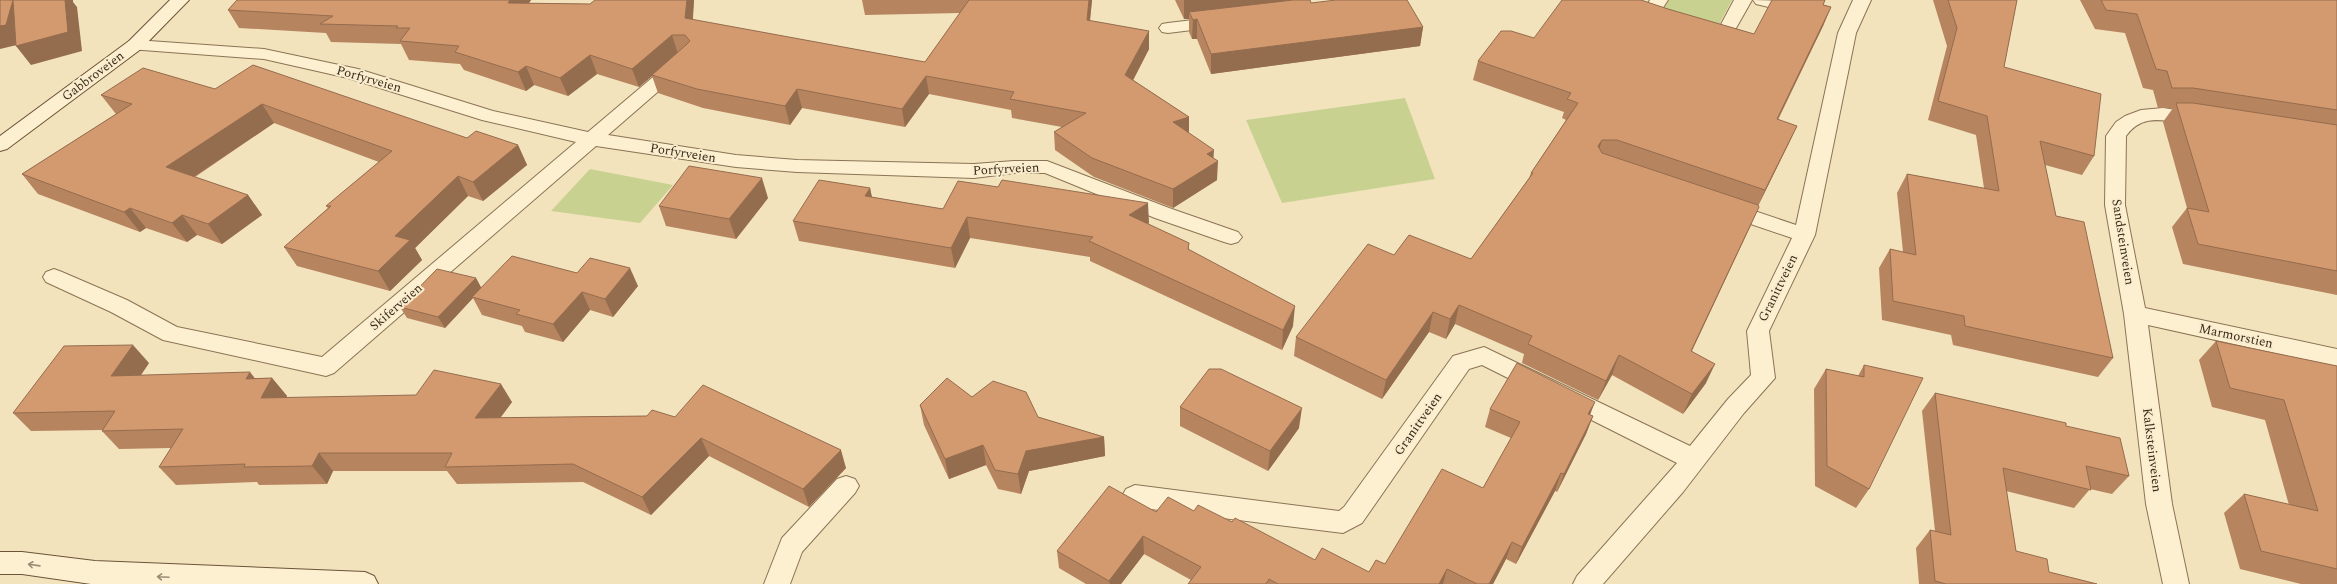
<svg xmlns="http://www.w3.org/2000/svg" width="2337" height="584" viewBox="0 0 2337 584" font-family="Spectral,serif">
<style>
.green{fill:#c9d190}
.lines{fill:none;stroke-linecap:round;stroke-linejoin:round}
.service-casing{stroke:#8c7354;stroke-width:2}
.minor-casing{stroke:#8c7354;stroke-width:2}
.secondary-casing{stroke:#6d5338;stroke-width:2}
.service{fill:#fcf0d1;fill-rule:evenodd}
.minor{fill:#fcf0d1;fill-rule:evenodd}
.secondary{fill:#fcf0d1;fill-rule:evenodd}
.wall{fill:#b6845f}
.shaded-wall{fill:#946c4e}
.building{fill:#d49a6f;stroke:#946c4e}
.oneway{stroke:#9a8d76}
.labels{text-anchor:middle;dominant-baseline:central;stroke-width:4;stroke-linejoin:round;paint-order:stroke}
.street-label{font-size:13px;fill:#392a1a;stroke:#f9edcd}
</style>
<rect width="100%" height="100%" fill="#f2e3bd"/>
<!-- green -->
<g class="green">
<polygon points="1669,0 1732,0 1715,32 1660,12"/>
<polygon points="1405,98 1435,179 1282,203 1246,120"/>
<polygon points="590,169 673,185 640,223 551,211"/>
</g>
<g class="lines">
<defs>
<polygon id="service" points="846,476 855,479 859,486 855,493 802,552 790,584 764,584 782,538 837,479"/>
<g id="minor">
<polygon points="1650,0 1668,0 1662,9 1663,13 1677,20 1680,24 1677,28 1665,28 1649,20 1644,9"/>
<polygon points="1734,0 1752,0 1731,37 1717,42 1698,38 1695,34 1698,30 1718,30"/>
<polygon points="1753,0 1787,1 1790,5 1787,9 1781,10 1756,4"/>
<polygon points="1853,0 1871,0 1856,33 1815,235 1769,331 1775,378 1744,413 1683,492 1603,584 1573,584 1577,576 1677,463 1482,365 1469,369 1362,523 1343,533 1135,507 1126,503 1122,496 1126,489 1135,485 1339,511 1344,507 1453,356 1484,347 1690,446 1728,399 1751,375 1747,331 1792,238 1718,213 1715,208 1718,203 1725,201 1796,225 1838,33"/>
<polygon points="1218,17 1224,18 1227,22 1224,26 1168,33 1162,32 1159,28 1162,24 1168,23"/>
<polygon points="135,40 264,49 358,69 493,111 588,132 672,61 684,61 687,65 684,69 608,135 736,155 797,160 974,164 1014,161 1047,161 1169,208 1238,232 1242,237 1238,242 1231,244 1224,242 1155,218 1045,173 1014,173 974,178 797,172 736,167 596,146 334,373 326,376 163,340 111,312 46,282 43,277 46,272 54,269 62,272 127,300 177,327 322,357 576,142 482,120 348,78 264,59 129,49 126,45 129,41"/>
<path d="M2163,108l41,6 3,4 -3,4c-28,7 -56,-16 -78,14l-1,69 20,103 192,41v18l-189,-42 24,179 17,80h-26l-17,-80 -22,-190 -19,-109 1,-69 10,-14 9,-6 16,-6z"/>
</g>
<g id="secondary">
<polygon points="170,0 189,0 141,49 7,149 0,151 0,136 129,41"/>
<polygon points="0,552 22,552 95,561 365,572 374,576 378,584 91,584 22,574 0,574"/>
</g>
</defs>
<!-- service casing -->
<use href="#service" class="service-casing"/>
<!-- minor casing -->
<use href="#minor" class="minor-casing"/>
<!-- secondary casing -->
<use href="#secondary" class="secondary-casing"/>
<!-- service -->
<use href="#service" class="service"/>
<!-- minor -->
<use href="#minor" class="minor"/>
<!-- secondary -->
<use href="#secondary" class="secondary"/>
</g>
<!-- wall -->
<g class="wall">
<polygon points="237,0 531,0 529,3 590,4 694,0 693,20 925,62 960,13 865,15 862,0 1092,0 1090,21 1149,31 1149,49 1133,80 1189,117 1189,133 1214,159 1217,180 1173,208 1094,177 1055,150 1054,132 1062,127 1012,118 1011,110 929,94 905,127 802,108 790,125 703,108 658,93 652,76 639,87 597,74 568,96 534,85 526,91 464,70 460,64 409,60 401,44 331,42 326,33 239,28 228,10"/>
<polygon points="1175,0 1310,0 1311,3 1423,27 1420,46 1211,74 1197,39 1192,39 1189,32 1189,19 1184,19"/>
<polygon points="1933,0 2017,0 2004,67 2094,156 2082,175 2045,165 2056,216 2113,358 2098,377 1953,345 1951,335 1882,320 1879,268 1890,249 1903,252 1897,193 1907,174 1984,188 1976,135 1928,120 1947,46"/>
<polygon points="2080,0 2337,0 2337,295 2183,264 2172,227 2187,208 2163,122 2173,108 2158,108 2153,90 2143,88 2125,33 2095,29"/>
<polygon points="1824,5 1831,7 1823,26 1778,120 1797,126 1788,145 1758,206 1750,227 1692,351 1706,383 1683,414 1612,375 1598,400 1522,363 1524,354 1455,324 1446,339 1429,332 1382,399 1294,356 1296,337 1394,255 1471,259 1529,178 1531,173 1566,120 1562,118 1564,112 1473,80 1478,61 1534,38 1668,9 1754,34"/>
<polygon points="215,89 467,138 518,145 527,165 483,201 468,196 415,248 422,260 390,291 297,266 284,247 328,208 326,206 379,162 274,123 195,177 248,195 262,215 222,244 197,235 187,242 146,228 140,232 38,194 22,174 116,114 101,95"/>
<polygon points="870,188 872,197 943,209 1149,223 1148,224 1189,243 1189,250 1293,326 1282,350 1090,261 1090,257 970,238 955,268 799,241 793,221"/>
<polygon points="768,198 736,239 666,226 659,206"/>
<polygon points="577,273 638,286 613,317 590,310 563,342 525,332 522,326 482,315 473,298 445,328 407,318 400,307 476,278 481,288"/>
<polygon points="2216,341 2337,366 2337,584 2301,584 2240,569 2224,513 2244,494 2289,505 2265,420 2212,407 2199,360"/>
<polygon points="149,363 141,375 255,378 272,378 287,396 286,398 512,402 500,418 647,416 846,468 809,507 709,456 651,515 583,482 457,484 447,471 333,471 327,484 259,485 257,482 176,485 159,467 171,448 119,449 102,431 102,430 31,431 13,413"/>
<polygon points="1864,365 1869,489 1856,508 1815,486 1814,389 1826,369 1858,376"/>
<polygon points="1935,393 2066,426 2129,476 2112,494 2090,489 2074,508 2006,491 2016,551 2049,572 2097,584 1919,584 1916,548 1930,530 1935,531 1922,411"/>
<polygon points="972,397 1104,437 1105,456 1029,471 1021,494 998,489 986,465 949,479 924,425 920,405"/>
<polygon points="1180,407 1299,428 1268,471 1180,426"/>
<polygon points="1490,409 1590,415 1593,416 1586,434 1557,492 1555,491 1516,564 1506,559 1493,584 1188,584 1191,580 1144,554 1121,584 1086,584 1059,568 1057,551 1156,512 1194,511 1232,522 1315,560 1369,572 1385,564 1483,488 1511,438 1485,427"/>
</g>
<!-- shaded-wall -->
<g class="shaded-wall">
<polygon points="13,0 21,44 0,49 0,26"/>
<polygon points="65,0 73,0 73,2 77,7 82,51 31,65 16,46"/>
<polygon points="510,0 531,0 516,21 508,3"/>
<polygon points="687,0 694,0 691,37 685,18"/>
<polygon points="1089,0 1092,0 1088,38 1087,20"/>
<polygon points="1184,0 1300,0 1189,12 1189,19 1184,19"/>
<polygon points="1831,7 1823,26 1768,139 1777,119"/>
<polygon points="1197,19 1197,39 1192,39 1193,20"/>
<polygon points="1423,27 1420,46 1211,74 1211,54"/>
<polygon points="1149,31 1149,49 1126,94 1125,75"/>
<polygon points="672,35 678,54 652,75 652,76 639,87 632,69"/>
<polygon points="590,55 597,74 568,96 560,78"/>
<polygon points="526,66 534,85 526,91 518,72"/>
<polygon points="926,76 929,94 905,127 902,109"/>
<polygon points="797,89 802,108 790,125 785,106"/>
<polygon points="262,104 274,123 180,186 166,167"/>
<polygon points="1189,117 1189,136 1173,122"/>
<polygon points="1797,126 1788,145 1756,210 1765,190"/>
<polygon points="1602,140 1596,160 1598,146"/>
<polygon points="518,145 527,165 483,201 473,182"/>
<polygon points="1214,150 1213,164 1218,161 1217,180 1173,208 1173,189 1207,154"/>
<polygon points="458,176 468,196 415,248 422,260 390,291 378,271 395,236"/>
<polygon points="762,178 768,198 736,239 729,219"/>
<polygon points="870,188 874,208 865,196"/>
<polygon points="248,195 262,215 222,244 208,224"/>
<polygon points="1148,203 1149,223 1129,235 1129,215"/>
<polygon points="1759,207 1750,227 1682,371 1691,351"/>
<polygon points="130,208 146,228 140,232 124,212"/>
<polygon points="182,215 197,235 187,242 172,223"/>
<polygon points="967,217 970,238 955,268 951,248"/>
<polygon points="630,268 638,286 613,317 605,299"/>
<polygon points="476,278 482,289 472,297 473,298 445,328 438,317"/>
<polygon points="582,292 590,310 563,342 553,324"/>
<polygon points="1459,305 1455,324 1446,339 1450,319"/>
<polygon points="1295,306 1293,326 1282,350 1283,330"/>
<polygon points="1433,312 1429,332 1382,399 1386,380"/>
<polygon points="133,345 149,363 128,394 111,376"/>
<polygon points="1619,355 1612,375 1598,400 1606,381"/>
<polygon points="1715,364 1706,383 1683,414 1692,394"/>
<polygon points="250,372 264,390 246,379"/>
<polygon points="272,378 287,396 275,416 261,398"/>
<polygon points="501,384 512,402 486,437 475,418"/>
<polygon points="1595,402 1588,420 1588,414"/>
<polygon points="1302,408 1299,428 1268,471 1270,451"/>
<polygon points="1593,416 1586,434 1557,492 1564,474"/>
<polygon points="1104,437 1105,456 1029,471 1021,494 1018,474 1026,451"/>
<polygon points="701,438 709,456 651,515 642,497"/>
<polygon points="983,445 986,465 949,479 945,459"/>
<polygon points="841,450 846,468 809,507 803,489"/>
<polygon points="319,453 333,471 327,484 312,466"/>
<polygon points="1561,473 1555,491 1516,564 1522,547"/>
<polygon points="1143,536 1144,554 1121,584 1110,584 1109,581"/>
<polygon points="1512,542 1506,559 1493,584 1489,584"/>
<polygon points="1447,569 1443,584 1439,584"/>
</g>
<!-- building -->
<g class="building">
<polygon points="0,0 13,0 6,25 0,26"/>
<polygon points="13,0 65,0 68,32 16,46"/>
<polygon points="237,0 510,0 508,3 590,4 595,0 687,0 685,18 925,62 969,0 1089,0 1087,20 1149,31 1125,75 1189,117 1173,122 1214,150 1207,154 1218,161 1173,189 1092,158 1054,132 1086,113 1010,99 1014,92 926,76 902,109 797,89 785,106 697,89 652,75 686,45 690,41 685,35 672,35 632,69 590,55 560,78 526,66 518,72 455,52 459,46 400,41 410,28 396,28 398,26 320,24 333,16 228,10"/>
<polygon points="1293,0 1310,0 1311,3 1336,0 1407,0 1423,27 1211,54 1197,19 1193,20 1189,12"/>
<polygon points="1562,0 1641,0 1668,9 1754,34 1772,0 1825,0 1823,5 1831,7 1777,119 1797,126 1765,190 1617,140 1602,140 1598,146 1602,153 1758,205 1759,207 1691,351 1715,364 1692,394 1619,355 1606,381 1528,344 1532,336 1459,305 1450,319 1433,312 1386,380 1296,337 1368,244 1394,255 1409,235 1471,259 1533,173 1531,173 1578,103 1567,99 1571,93 1478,61 1501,31 1511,31 1534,38"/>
<polygon points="1948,0 2017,0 2004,67 2101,94 2094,156 2040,141 2056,216 2084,222 2113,358 1965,326 1964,316 1893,301 1890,249 1916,255 1907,174 1999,191 1987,116 1938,101 1957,28"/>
<polygon points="2101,0 2337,0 2337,110 2193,88 2172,88 2167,71 2156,69 2137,14 2106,10"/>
<polygon points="253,65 467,138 476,131 518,145 473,182 458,176 395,236 410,240 378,271 284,247 331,206 326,206 392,151 262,104 166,167 248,195 208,224 182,215 172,223 130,208 124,212 22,174 132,104 101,95 143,68 215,89"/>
<polygon points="2176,103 2193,103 2337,125 2337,271 2198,244 2187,208 2209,212"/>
<polygon points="689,166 762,178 729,219 659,206"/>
<polygon points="819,180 870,188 865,196 943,209 958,181 998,187 1002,180 1148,203 1129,215 1189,243 1188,249 1295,306 1283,330 1089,241 1093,237 967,217 951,248 793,221"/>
<polygon points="512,256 577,273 590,258 630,268 605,299 582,292 553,324 516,314 520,310 472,297"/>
<polygon points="437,269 476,278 438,317 400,307"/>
<polygon points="2216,341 2337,366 2337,569 2261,551 2244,494 2318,511 2284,400 2230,388"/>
<polygon points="133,345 111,376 250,372 246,379 272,378 261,398 416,395 434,370 501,384 475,418 647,416 652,410 675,417 703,385 841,450 803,489 701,438 642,497 573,464 445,467 452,453 319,453 312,466 244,467 245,464 159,467 183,429 102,431 115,411 13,413 64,346"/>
<polygon points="1517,363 1595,402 1588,414 1593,416 1564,474 1561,473 1522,547 1512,542 1489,584 1477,584 1447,569 1439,584 1278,584 1269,579 1266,584 1188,584 1201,567 1143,536 1109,581 1057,551 1109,486 1156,512 1168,497 1194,511 1198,505 1232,522 1235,518 1315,560 1322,548 1369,572 1376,560 1385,564 1442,469 1483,488 1520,422 1490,409"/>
<polygon points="1864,365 1923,378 1869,489 1827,466 1826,369 1864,377"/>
<polygon points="1209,369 1221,369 1302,408 1270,451 1180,407"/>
<polygon points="947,378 972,397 993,381 1026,392 1038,417 1104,437 1026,451 1018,474 995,470 983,445 945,459 920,405"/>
<polygon points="1935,393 2066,423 2066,426 2120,438 2129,476 2086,466 2091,490 2003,468 2016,551 2047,559 2049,572 2097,584 1946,584 1935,581 1930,530 1951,535"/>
</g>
<!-- one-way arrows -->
<defs><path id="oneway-shaft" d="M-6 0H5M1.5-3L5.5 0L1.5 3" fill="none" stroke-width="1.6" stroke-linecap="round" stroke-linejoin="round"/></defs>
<g class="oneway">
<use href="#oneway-shaft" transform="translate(34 565) rotate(-172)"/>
<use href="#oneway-shaft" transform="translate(163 577) rotate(-177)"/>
</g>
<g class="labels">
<!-- street labels -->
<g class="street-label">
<text transform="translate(93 76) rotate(-37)">Gabbroveien</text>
<text transform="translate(369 79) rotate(16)">Porfyrveien</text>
<text transform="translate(683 153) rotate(9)">Porfyrveien</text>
<text transform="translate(1006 169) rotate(-3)">Porfyrveien</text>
<text transform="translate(2123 242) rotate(81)">Sandsteinveien</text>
<text transform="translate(1778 288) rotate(-64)">Granittveien</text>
<text transform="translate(396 307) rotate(-41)">Skiferveien</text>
<text transform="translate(2236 336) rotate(12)">Marmorstien</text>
<text transform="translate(1418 424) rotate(-55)">Granittveien</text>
<text transform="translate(2152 450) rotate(83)">Kalksteinveien</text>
</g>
</g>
</svg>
